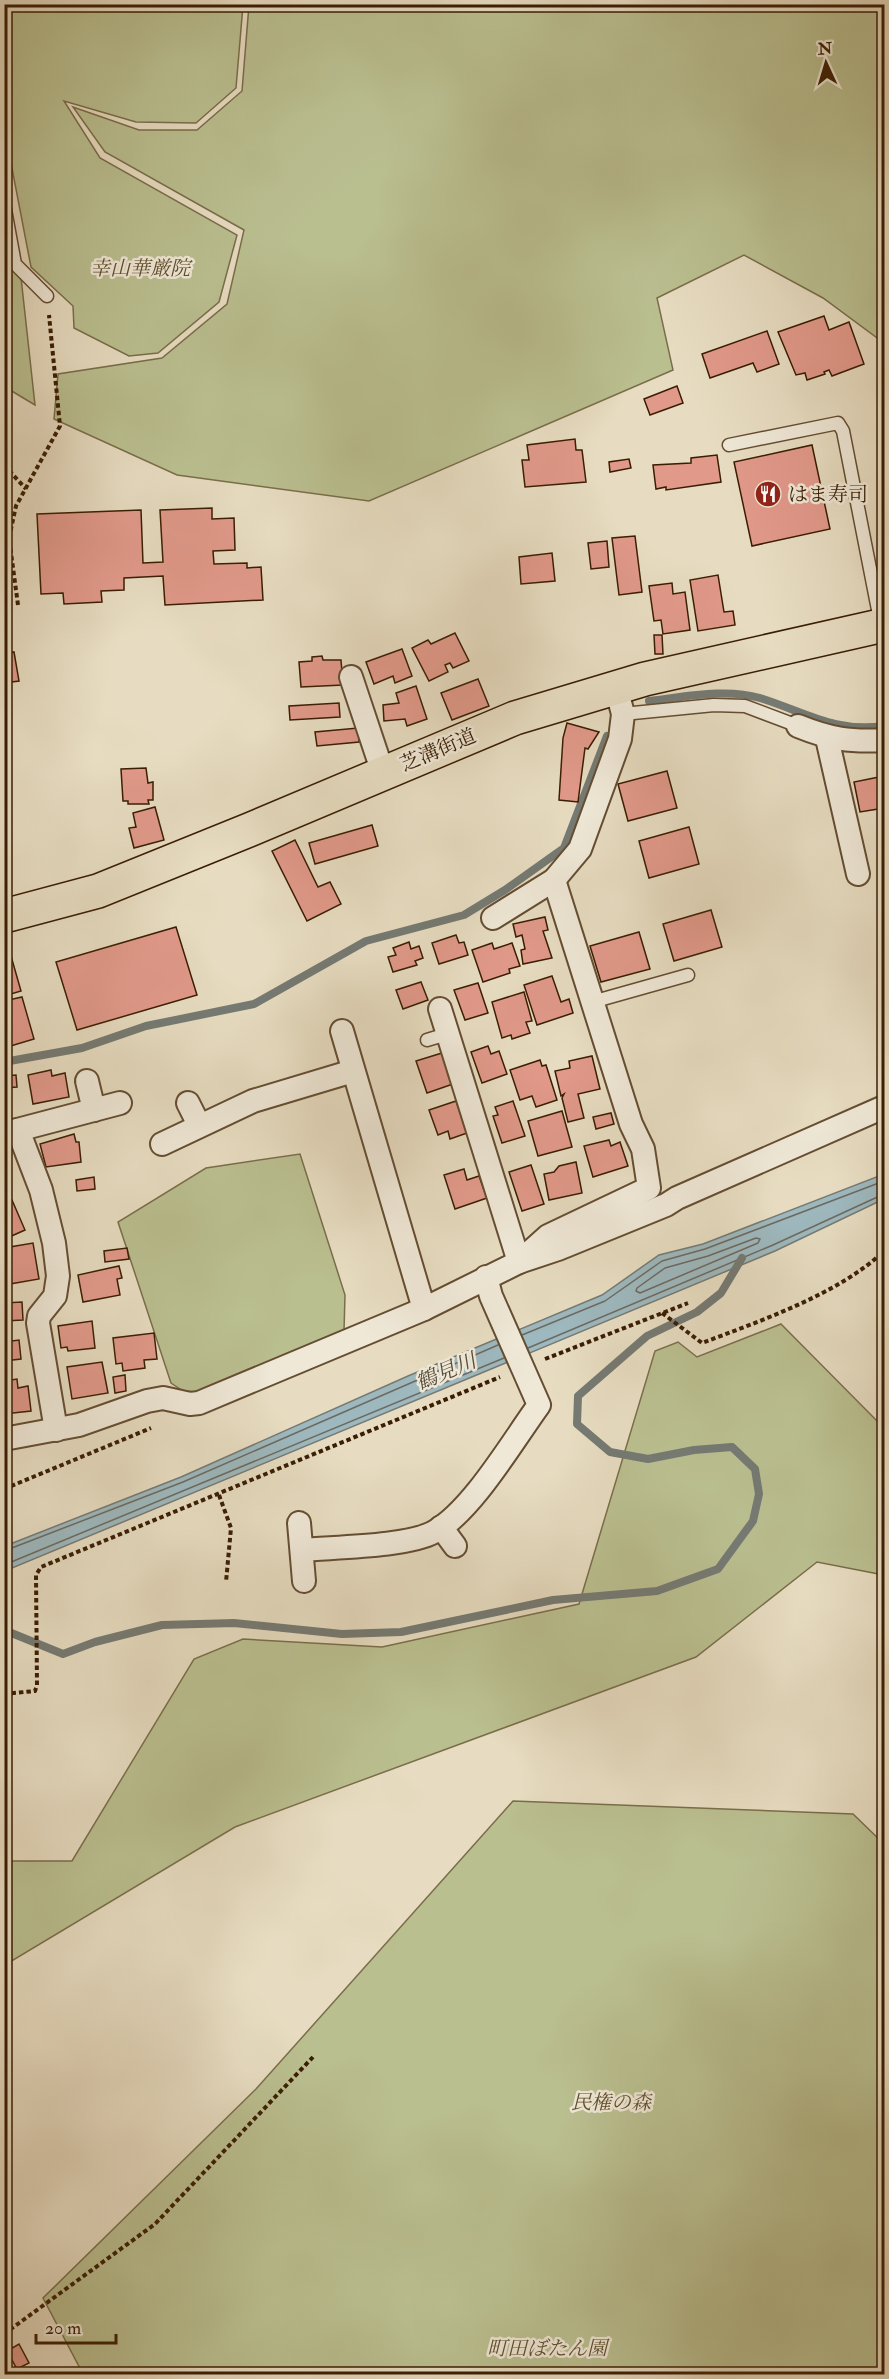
<svg xmlns="http://www.w3.org/2000/svg" width="889" height="2379" viewBox="0 0 889 2379" font-family="'IM FELL Double Pica','Noto Serif JP',serif">
<style>
.green{fill:#babf90;stroke:#7a6e4a;stroke-width:1.5}
.water{fill:#9db8be;stroke:#757a73;stroke-width:1.5}
.lines{fill:none;stroke-linecap:round;stroke-linejoin:round}
.shore{stroke:#6c6a60;stroke-width:1.5}
.stream{stroke:#757a73;stroke-width:8}
.building{fill:#e1998a;stroke:#3a1d03;stroke-width:1.5}
.lane-casing{stroke:#654d32;stroke-width:15}
.street-casing{stroke:#654d32;stroke-width:26}
.primary-casing{stroke:#3a1d03;stroke-width:36}
.path{stroke:#3a1d03;stroke-width:4;stroke-dasharray:4.5 3;stroke-linecap:butt}
.lane{stroke:#efe8d7;stroke-width:12}
.street{stroke:#efe8d7;stroke-width:22}
.primary{stroke:#e7dcc1;stroke-width:33}
.labels{text-anchor:middle;dominant-baseline:central;stroke-width:5;stroke-linejoin:round;paint-order:stroke}
.park-label{font-size:20px;font-style:italic;fill:#604e2d;stroke:#efe8d7}
.poi-label{font-size:20px;fill:#3a1d03;stroke:#efe8d7;text-anchor:start}
.street-label{font-size:20px;fill:#3a1d03;stroke:#efe8d7}
.water-label{font-size:21px;font-style:italic;fill:#584c3b;stroke:#efe8d7}
</style>
<rect width="100%" height="100%" fill="#e7dcc1"/>
<filter id="stains"><feTurbulence type="fractalNoise" baseFrequency=".00333" numOctaves="4"/><feColorMatrix values="0 0 0 0 .2 0 0 0 0 .09 0 0 0 0 .02 0 0 0 .5 -.17"/></filter>
<radialGradient id="worn" r=".72"><stop offset=".6" stop-color="#630" stop-opacity="0"/><stop offset="1" stop-color="#630" stop-opacity=".3"/></radialGradient>
<!-- green -->
<g class="green">
<polygon points="4,5 243,5 236,88 196,123 136,122 64,101 100,158 237,235 219,302 158,353 129,356 74,328 73,306 31,267 5,132"/>
<polygon points="249,5 884,5 884,343 823,298 744,255 657,298 673,370 369,501 177,475 54,419 58,374 162,358 227,304 244,230 105,152 73,107 139,130 197,130 242,91"/>
<polygon points="4,170 17,241 35,405 5,387"/>
<polygon points="300,1154 345,1295 344,1331 189,1395 171,1383 118,1222 206,1168"/>
<polygon points="781,1324 884,1428 884,1575 817,1562 696,1657 235,1827 5,1965 5,1861 72,1861 194,1659 243,1639 382,1647 579,1604 655,1351 678,1342 697,1357"/>
<polygon points="513,1801 853,1814 884,1844 884,2374 83,2374 43,2298 256,2089"/>
</g>
<!-- water -->
<polygon class="water" points="884,1174 884,1199 775,1251 5,1571 5,1546 181,1477 408,1376 602,1295 659,1255 703,1244"/>
<g class="lines">
<!-- shore -->
<g class="shore">
<polygon points="756,1238 760,1239 758,1243 640,1293 636,1291 637,1288 665,1268 708,1256"/>
<polyline points="522,1335 605,1301 662,1261 705,1249 884,1181"/>
<polyline points="528,1348 773,1245 884,1194"/>
<polyline points="4,1551 183,1482 498,1345"/>
<polyline points="4,1565 504,1358"/>
</g>
<!-- stream -->
<g class="stream">
<path d="M649,701c36,-4 76,-13 111,-3 45,14 75,35 124,28"/>
<polyline points="4,1062 82,1048 146,1026 254,1004 366,941 464,915 505,890 564,848 607,736"/>
<polyline points="4,1630 63,1654 95,1642 162,1625 234,1623 342,1634 401,1632 553,1600 657,1591 718,1569 753,1521 759,1494 755,1469 732,1447 694,1450 648,1459 610,1452 577,1424 578,1396 647,1336 697,1312 721,1293 742,1258"/>
</g>
</g>
<!-- building -->
<g class="building">
<polygon points="824,316 829,330 849,322 864,364 832,376 829,370 824,372 825,374 807,380 805,373 796,375 778,332"/>
<polygon points="767,331 779,364 757,372 753,363 710,378 702,354"/>
<polygon points="677,386 683,403 650,415 644,399"/>
<polygon points="575,439 576,450 582,450 586,482 525,487 522,460 529,460 527,445"/>
<polygon points="812,445 830,529 752,546 734,462"/>
<polygon points="717,455 721,482 666,490 666,487 656,489 653,465 691,463 691,458"/>
<polygon points="629,459 631,468 610,472 609,462"/>
<polygon points="212,508 212,519 234,518 235,550 213,551 214,564 247,563 247,568 261,567 263,600 165,605 163,576 124,578 124,590 101,591 102,602 64,604 63,593 41,594 37,514 141,510 143,563 163,562 160,510"/>
<polygon points="635,536 642,592 619,595 612,538"/>
<polygon points="607,541 609,567 591,569 588,543"/>
<polygon points="552,553 555,581 521,584 519,557"/>
<polygon points="718,575 724,612 733,611 735,625 698,631 690,580"/>
<polygon points="672,583 673,594 685,592 690,630 663,634 661,620 654,621 649,586"/>
<polygon points="455,633 469,661 453,668 450,663 445,665 448,672 429,681 412,648 428,640 431,644"/>
<polygon points="654,635 662,635 663,654 655,654"/>
<polygon points="402,649 412,676 395,683 393,676 374,684 366,662"/>
<polygon points="14,652 19,681 4,683 4,654"/>
<polygon points="322,656 323,660 341,660 343,685 301,687 299,662 312,661 312,657"/>
<polygon points="478,679 489,706 452,720 441,693"/>
<polygon points="416,686 427,719 407,726 405,719 384,721 383,705 399,703 396,693"/>
<polygon points="339,703 340,717 290,720 289,706"/>
<polygon points="567,723 599,732 588,749 585,748 578,802 559,800 563,738"/>
<polygon points="358,728 359,742 317,746 315,732"/>
<polygon points="146,768 148,783 153,782 153,800 148,800 149,804 128,804 128,801 123,801 121,769"/>
<polygon points="667,771 677,808 628,821 618,784"/>
<polygon points="884,776 884,808 860,812 854,782"/>
<polygon points="155,807 164,840 134,848 129,828 136,827 133,813"/>
<polygon points="372,825 378,846 315,864 309,843"/>
<polygon points="689,827 699,864 649,878 639,841"/>
<polygon points="295,840 318,887 330,882 341,904 307,921 272,851"/>
<polygon points="711,910 722,947 674,961 663,924"/>
<polygon points="545,917 548,930 543,931 552,958 523,964 521,950 525,949 522,935 516,937 513,924"/>
<polygon points="176,927 197,995 77,1030 56,962"/>
<polygon points="639,932 650,969 601,982 590,946"/>
<polygon points="456,935 459,943 464,942 468,955 439,964 432,943"/>
<polygon points="409,942 411,949 419,946 423,958 415,961 417,965 393,972 388,957 396,955 393,948"/>
<polygon points="492,943 494,949 512,943 520,966 509,969 510,973 483,982 472,950"/>
<polygon points="9,949 21,991 4,996 4,950"/>
<polygon points="552,976 561,1002 569,999 573,1013 537,1025 524,985"/>
<polygon points="421,982 428,1000 403,1009 396,990"/>
<polygon points="478,983 488,1013 465,1020 454,990"/>
<polygon points="524,992 532,1021 526,1022 530,1033 512,1039 511,1035 502,1038 492,1002"/>
<polygon points="22,997 34,1039 4,1048 4,1001"/>
<polygon points="488,1046 491,1054 499,1051 507,1074 482,1083 471,1052"/>
<polygon points="442,1053 453,1084 427,1093 416,1061"/>
<polygon points="592,1056 600,1089 578,1094 584,1118 568,1122 562,1098 564,1094 561,1096 555,1071 570,1068 569,1061"/>
<polygon points="540,1060 542,1066 546,1065 557,1100 536,1107 532,1096 520,1100 510,1070"/>
<polygon points="51,1070 52,1076 65,1073 69,1097 33,1104 28,1075"/>
<polygon points="16,1075 17,1087 4,1088 4,1076"/>
<polygon points="456,1101 467,1133 450,1139 448,1131 438,1135 429,1110"/>
<polygon points="513,1101 525,1136 502,1143 493,1116 498,1115 495,1107"/>
<polygon points="562,1111 572,1147 538,1156 528,1121"/>
<polygon points="611,1113 614,1124 596,1129 593,1117"/>
<polygon points="74,1134 76,1142 79,1142 81,1162 46,1167 40,1144"/>
<polygon points="609,1140 611,1146 620,1142 628,1166 593,1177 584,1146"/>
<polygon points="576,1162 582,1193 549,1200 544,1174 554,1172 559,1166"/>
<polygon points="531,1165 544,1204 522,1211 509,1172"/>
<polygon points="464,1169 467,1180 479,1176 487,1198 455,1209 444,1175"/>
<polygon points="94,1177 95,1189 77,1191 76,1180"/>
<polygon points="12,1200 25,1230 7,1238 4,1234 4,1203"/>
<polygon points="33,1243 39,1279 4,1285 4,1248"/>
<polygon points="127,1248 129,1259 105,1262 104,1251"/>
<polygon points="119,1266 122,1278 117,1279 120,1295 83,1302 78,1275"/>
<polygon points="22,1302 23,1320 4,1321 4,1303"/>
<polygon points="92,1321 95,1348 68,1351 67,1347 61,1348 58,1326"/>
<polygon points="154,1333 157,1359 144,1360 145,1368 123,1371 122,1363 116,1364 113,1338"/>
<polygon points="19,1340 21,1359 4,1361 4,1342"/>
<polygon points="102,1362 108,1393 72,1399 67,1367"/>
<polygon points="125,1375 126,1391 115,1393 113,1377"/>
<polygon points="17,1379 18,1388 28,1386 31,1411 4,1414 4,1381"/>
<polygon points="19,2344 29,2363 17,2369 7,2351"/>
</g>
<g class="lines">
<defs>
<g id="lane">
<polyline points="4,204 15,264 47,296"/>
<polyline points="729,445 838,423 843,431 881,625"/>
<polyline points="623,714 714,705 745,706 798,726"/>
<polyline points="592,1002 688,975"/>
<polyline points="427,1040 447,1034"/>
</g>
<g id="street">
<polyline points="351,677 383,773"/>
<path d="M798,726c32,13 52,16 86,14"/>
<polyline points="827,738 858,874"/>
<polyline points="493,918 554,880 580,849 620,739 623,714 616,687"/>
<polyline points="440,1009 519,1262 548,1236 649,1188 643,1149 631,1124 554,880"/>
<polyline points="342,1031 424,1309"/>
<polyline points="87,1081 94,1110"/>
<polyline points="188,1103 199,1125"/>
<polyline points="18,1130 41,1190 54,1243 58,1276 55,1296 39,1316 38,1323 56,1430"/>
<polyline points="6,1133 120,1103"/>
<polyline points="162,1144 253,1101 353,1071"/>
<polyline points="4,1439 79,1425 147,1401 163,1398 190,1404 199,1403 424,1309 519,1262 558,1249 666,1205 677,1198 884,1107"/>
<polyline points="299,1523 304,1581"/>
<polyline points="441,1527 455,1546"/>
<path d="M302,1550c32,-3 105,-3 132,-18 38,-21 78,-90 105,-127l-48,-109 -5,-19"/>
</g>
<polyline id="primary" points="4,916 98,891 249,830 515,718 645,679 884,625"/>
</defs>
<!-- lane casing -->
<use href="#lane" class="lane-casing"/>
<!-- street casing -->
<use href="#street" class="street-casing"/>
<!-- primary casing -->
<use href="#primary" class="primary-casing"/>
<!-- path -->
<g class="path">
<polyline points="4,465 26,489"/>
<polyline points="18,605 9,538 16,506 60,426 49,315"/>
<path d="M662,1313l40,30c58,-22 137,-49 182,-92"/>
<polyline points="545,1359 688,1303"/>
<polyline points="4,1489 151,1428"/>
<polyline points="219,1495 231,1528 226,1582"/>
<polyline points="4,1694 35,1691 37,1685 36,1575 41,1567 500,1377"/>
<polyline points="4,2334 155,2224 313,2057"/>
</g>
<!-- lane -->
<use href="#lane" class="lane"/>
<!-- street -->
<use href="#street" class="street"/>
<!-- primary -->
<use href="#primary" class="primary"/>
</g>
<!-- icons -->
<defs>
<symbol id="restaurant-disc" viewBox="-11 -11 22 22"><circle r="9.5" fill="#8f2418" stroke="#efe8d7"/><path d="M-5-6h1v4h1v-4h1v4h1v-4h1v5L-1.5 .5V6h-2V.5L-5-1ZM5-6V6H3V1.5H1.5Q1.5-4 5-6Z" fill="#fff"/></symbol>
</defs>
<g fill-rule="evenodd">
<use href="#restaurant-disc" x="753" y="479" width="30" height="30"/>
</g>
<g class="labels">
<!-- park labels -->
<g class="park-label">
<text x="140" y="268">幸山華厳院</text>
<text x="611" y="2102">民権の森</text>
<text x="547" y="2348">町田ぼたん園</text>
</g>
<!-- poi labels -->
<g class="poi-label">
<text x="788" y="494">はま寿司</text>
</g>
<!-- street labels -->
<g class="street-label">
<text transform="translate(438 750) rotate(-23)">芝溝街道</text>
</g>
<!-- water labels -->
<g class="water-label">
<text transform="translate(446 1372) rotate(-23)">鶴見川</text>
</g>
</g>
<!-- margin -->
<rect width="889" height="2379" fill="none" stroke="#e7dcc1" stroke-width="24"/>
<rect x="6" y="6" width="877" height="2367" fill="none" stroke="#3a1d03" stroke-width="3"/>
<rect x="12" y="12" width="865" height="2355" fill="none" stroke="#3a1d03" stroke-width="1.5"/>
<!-- north arrow -->
<g transform="translate(826 63) rotate(356)" stroke="#efe8d7" stroke-width="4.5" paint-order="stroke">
<path d="M0-4.5L10 22L0 15L-10 22Z" fill="#3a1d03"/>
<text y="-9" font-size="16" font-weight="bold" text-anchor="middle" fill="#3a1d03">N</text>
</g>
<!-- scale -->
<path d="M36 2334v9h80v-9" fill="none" stroke="#3a1d03" stroke-width="3"/>
<text x="45" y="2334" font-size="18" fill="#3a1d03" stroke="#efe8d7" stroke-width="4.5" paint-order="stroke">20 m</text>
<rect width="100%" height="100%" filter="url(#stains)"/>
<rect width="100%" height="100%" fill="url(#worn)"/>
</svg>
